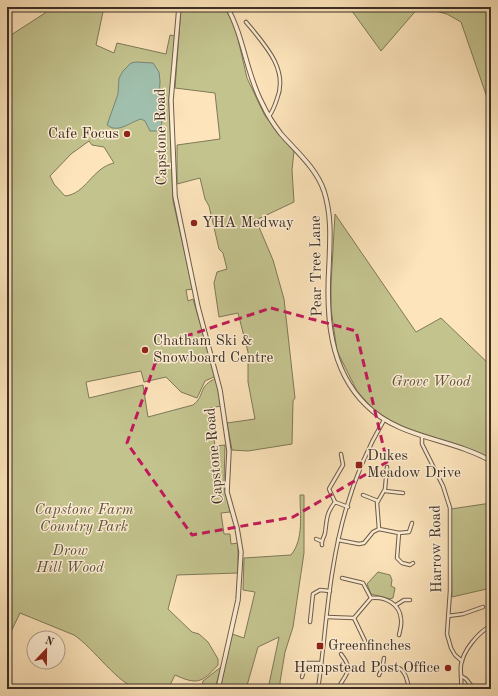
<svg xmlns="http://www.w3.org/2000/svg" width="498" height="696" viewBox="0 0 498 696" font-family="'Old Standard TT',serif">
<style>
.green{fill:#c3c38e;stroke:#7e795a;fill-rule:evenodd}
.water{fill:#a0bfac;stroke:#778576}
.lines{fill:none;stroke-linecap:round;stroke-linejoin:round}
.minor-casing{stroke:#6b5c4a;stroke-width:4.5}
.tertiary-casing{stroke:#6b5c4a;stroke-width:5.5}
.minor{stroke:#feedd3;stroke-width:2.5}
.tertiary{stroke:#feedd3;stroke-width:3.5}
.marked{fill:none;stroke:#c2185b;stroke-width:3;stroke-dasharray:8 5;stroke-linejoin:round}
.poi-dot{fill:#8f2418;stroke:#feedd3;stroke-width:1.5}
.labels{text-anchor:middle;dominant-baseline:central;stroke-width:3;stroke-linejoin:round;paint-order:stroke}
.poi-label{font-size:15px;fill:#3a2f25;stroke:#feedd3;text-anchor:start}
.street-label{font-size:15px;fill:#3a2f25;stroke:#feedd3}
.park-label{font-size:15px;font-style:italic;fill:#5c543f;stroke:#feedd3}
</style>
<rect width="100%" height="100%" fill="#fde4bb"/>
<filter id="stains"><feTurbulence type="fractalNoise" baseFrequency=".005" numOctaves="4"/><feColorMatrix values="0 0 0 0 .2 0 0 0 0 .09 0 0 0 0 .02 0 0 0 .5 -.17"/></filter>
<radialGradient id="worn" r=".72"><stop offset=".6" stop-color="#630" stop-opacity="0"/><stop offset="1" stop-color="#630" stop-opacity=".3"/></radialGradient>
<!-- green -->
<g class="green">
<path d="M47,7h57l-8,38 18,8 3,-10 49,11 4,-19 6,1 -7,64 4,101 20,88 -7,1 2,11 5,-2 23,77 -11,5 -8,17 -16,-6 -15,-15 -22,5 -3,-11 -55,11 3,16 54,-13 5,32 45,-12c13,-10 4,-19 24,-27l4,28 -11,2 5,38 10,-1 -1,40 6,27 -9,1 3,21h6l1,10 7,-1v30l-61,2 -9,34 24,23 7,2 9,8 10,17v6c-16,18 -21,20 -43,10l-7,14c-9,0 -20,2 -29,0 -21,-4 -45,-41 -65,-54l-54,-22 -13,27v-598l4,-7 34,-22zM89,141l3,4 12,2 10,16c-22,5 -28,31 -49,33l-11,-12 -4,-8 21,-22z"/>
<polygon points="181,7 224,7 235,26 247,78 265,116 294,151 292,170 294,202 256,220 273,260 284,299 295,398 293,401 292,444 248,451 232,450 227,423 255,419 248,382 248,352 238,313 219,317 214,283 217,272 227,269 223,253 219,249 209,206 205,199 200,178 177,184 177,145 220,139 215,93 175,88"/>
<polygon points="349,7 491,7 491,109 461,22 447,14 419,7 381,51"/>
<polygon points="335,214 416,332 441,318 491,366 491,459 472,450 407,429 392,422 373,409 357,391 337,351 331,309 331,285"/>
<path d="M300,495h4v58l-11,74 -8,25 -5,30 1,7h-13l11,-52 -21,10 -12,42h-26l12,-55 12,4 11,-46 -12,-2 1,-32 47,-3c13,-16 9,-40 9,-60z"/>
<polygon points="491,503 491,588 452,597 451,509"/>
<polygon points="378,572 390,575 392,580 391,586 395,588 393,598 390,599 371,594 367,584"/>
<polygon points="221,667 215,689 202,689 203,681"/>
</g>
<!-- water -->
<path class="water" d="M136,62l17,1 6,9 1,9 -1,22 3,17 -1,7 -4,4h-7l-5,-10 -4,-2c-11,3 -23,15 -34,6l11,-31 1,-16 4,-7 8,-8z"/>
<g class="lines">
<defs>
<g id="minor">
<path d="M246,22c18,22 43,47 31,77 -2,6 -4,12 -8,17"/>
<polyline points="422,437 422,444 443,486 450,508 450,591 447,634 451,648 455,655 462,661"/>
<polyline points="385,491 403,493"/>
<polyline points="363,495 378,501"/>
<polyline points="335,502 329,489 343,465 341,454"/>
<polyline points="379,529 377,503 385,489 387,467"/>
<polyline points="399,533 409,532 412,523"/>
<polyline points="316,539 321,541"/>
<polyline points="338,540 359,544 364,543 373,532 379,529 399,533 397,558 402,563 410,565 413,563"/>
<path d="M322,545c-1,-5 2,-7 3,-12 2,-14 1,-19 10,-31l13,5"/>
<polyline points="342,578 363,583 371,598"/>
<polyline points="396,605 404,600 410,600"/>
<polyline points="448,616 463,614 483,607"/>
<path d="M327,617l27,1 17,-20c14,-2 29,6 30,21 1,6 -1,11 -2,16"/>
<polyline points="354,618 365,641"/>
<polyline points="310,622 313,594 320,590 330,591"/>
<polyline points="384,658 383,664 385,668"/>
<path d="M379,675c3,-10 20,-11 25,-2 3,4 4,11 5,16"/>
<polyline points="461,676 466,679 474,689"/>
<polyline points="302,677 306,663 321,663"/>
<path d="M461,687c1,-8 -1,-15 0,-22 2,-14 17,-33 30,-39"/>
<path d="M318,689c6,-40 8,-81 15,-121 8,-51 25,-104 51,-148"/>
<path d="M338,689c7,-16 17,-17 3,-35"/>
<polyline points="415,689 454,689"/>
<polyline points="457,689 460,687 463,689"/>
</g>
<g id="tertiary">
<polyline points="179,7 171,100 175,196 198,307 220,390 229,451 227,492 237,528 241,552 238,600 218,689"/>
<path d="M227,7c17,30 19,66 35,96 5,11 12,22 19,31 16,18 35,34 43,57 8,25 6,50 5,75 -3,49 0,103 37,139 34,34 85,33 125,56"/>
</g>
</defs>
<!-- minor casing -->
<use href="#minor" class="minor-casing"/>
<!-- tertiary casing -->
<use href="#tertiary" class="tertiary-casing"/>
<!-- minor -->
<use href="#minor" class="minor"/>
<!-- tertiary -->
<use href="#tertiary" class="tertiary"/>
</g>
<!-- marked area -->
<path class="marked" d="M271,308l85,23 31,131 -94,55 -101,18 -65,-92 35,-99z"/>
<!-- markers -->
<g class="poi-dot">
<circle cx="127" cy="134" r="4"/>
<circle cx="194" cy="223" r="4"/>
<circle cx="145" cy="350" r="4"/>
<rect x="355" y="461" width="8" height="8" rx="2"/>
<rect x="316" y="642" width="8" height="8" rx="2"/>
<circle cx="448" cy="668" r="4"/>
</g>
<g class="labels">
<!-- poi labels -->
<g class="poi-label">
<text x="119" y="134" text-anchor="end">Cafe Focus</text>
<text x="202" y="223">YHA Medway</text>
<text x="153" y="341">Chatham Ski &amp;<tspan x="153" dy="17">Snowboard Centre</tspan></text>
<text x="367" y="456">Dukes<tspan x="367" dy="17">Meadow Drive</tspan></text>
<text x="328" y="646">Greenfinches</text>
<text x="440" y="668" text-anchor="end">Hempstead Post Office</text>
</g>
<!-- street labels -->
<g class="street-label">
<text transform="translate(162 137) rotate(-91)">Capstone Road</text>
<text transform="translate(317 266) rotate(-91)">Pear Tree Lane</text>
<text transform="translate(215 456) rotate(-95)">Capstone Road</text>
<text transform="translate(437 549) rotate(-91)">Harrow Road</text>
</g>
<!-- park labels -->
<g class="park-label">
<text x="431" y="382">Grove Wood</text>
<text x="84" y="510">Capstone Farm<tspan x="84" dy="17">Country Park</tspan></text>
<text x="70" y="551">Drow<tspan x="70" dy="17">Hill Wood</tspan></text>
</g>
</g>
<!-- margin -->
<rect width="498" height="696" fill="none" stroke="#fde4bb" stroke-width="24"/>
<rect x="8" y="8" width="482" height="680" fill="none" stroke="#3a2f25" stroke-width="2"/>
<rect x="12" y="12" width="474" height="672" fill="none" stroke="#3a2f25"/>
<!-- north arrow -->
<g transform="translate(46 650) rotate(22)"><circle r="19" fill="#feedd3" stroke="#b0a18d"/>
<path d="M0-3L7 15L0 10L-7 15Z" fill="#8f2418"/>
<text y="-6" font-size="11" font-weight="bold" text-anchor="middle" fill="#3a2f25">N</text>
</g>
<rect width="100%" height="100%" filter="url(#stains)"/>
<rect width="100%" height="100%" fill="url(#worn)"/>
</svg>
